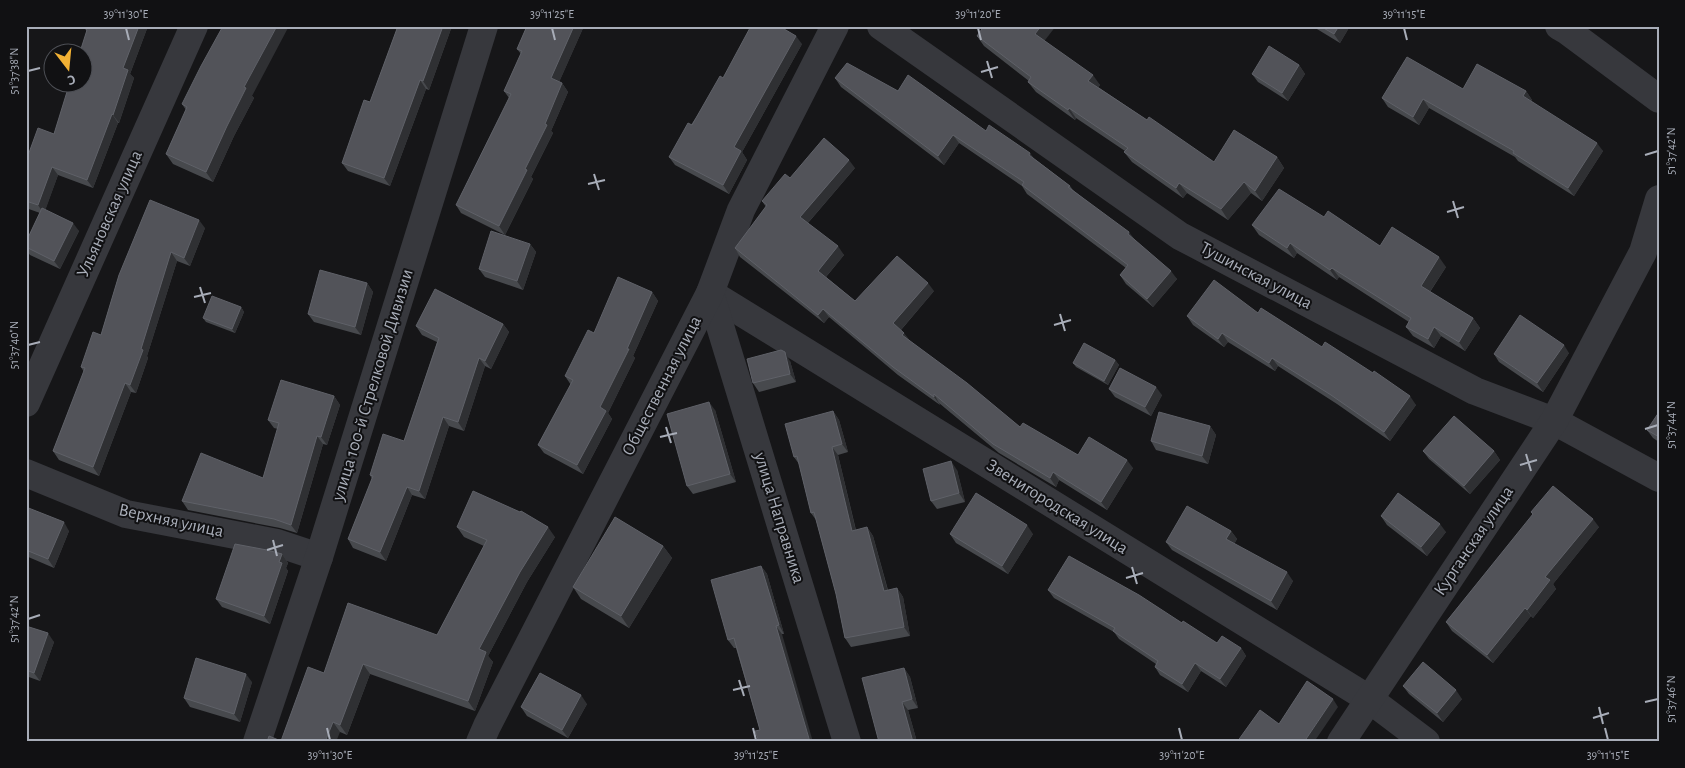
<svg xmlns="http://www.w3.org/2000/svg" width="1685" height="768" viewBox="0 0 1685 768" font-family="'Alegreya Sans',sans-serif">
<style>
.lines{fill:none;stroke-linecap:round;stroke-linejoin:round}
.minor{stroke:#37383d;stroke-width:28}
.wall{fill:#47494d}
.shaded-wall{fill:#2f3033}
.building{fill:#525359;stroke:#5f6168}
.ticks{fill:none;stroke:#a8adb8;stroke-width:2}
.labels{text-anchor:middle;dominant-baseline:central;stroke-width:4;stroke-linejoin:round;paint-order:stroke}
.street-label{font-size:18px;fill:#a8adb8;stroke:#111113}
.neatline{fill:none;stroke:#a8adb8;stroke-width:2}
.ticks-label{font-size:12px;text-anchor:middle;fill:#a8adb8}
</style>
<rect width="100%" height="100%" fill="#161618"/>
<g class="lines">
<!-- minor -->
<g class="minor">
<polyline points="881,26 1180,236 1475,391 1554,421 1659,478"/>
<polyline points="1559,26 1566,30 1659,99"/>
<polyline points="710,293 1369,699 1426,742"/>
<polyline points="710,293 847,742"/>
<polyline points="26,403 194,26"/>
<polyline points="26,473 126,514 277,543 319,557"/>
<polyline points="257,742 319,557 484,26"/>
<polyline points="480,742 487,726 710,293 741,210 835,26"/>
<polyline points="1341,742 1554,421 1643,252 1659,199"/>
</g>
</g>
<!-- wall -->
<g class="wall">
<polygon points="87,26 148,26 130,74 134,78 119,123 118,123 93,188 58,175 45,210 79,231 60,269 30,255 26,250 26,242 40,213 26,208 26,161 54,134 87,31 86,30"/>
<polygon points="398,26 452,26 429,90 426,89 390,186 348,171 342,163 370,102"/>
<polygon points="527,26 584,26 559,82 562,83 568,92 551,131 553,133 531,177 533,179 505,235 461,213 456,205 509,98 504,91 521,54 517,49"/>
<polygon points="1312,26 1350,26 1340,43"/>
<polygon points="977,36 1045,41 1100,85 1098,87 1147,120 1214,162 1277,157 1284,168 1262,201 1251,193 1228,220 1187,193 1183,198 1132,162 1124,152 1125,151 1076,118 1075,120 1036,92 1028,82 1029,81 984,46"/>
<polygon points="802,44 742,152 747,160 729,194 675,165 669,157 723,78"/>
<polygon points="1299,65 1305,74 1288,101 1258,82 1252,74"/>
<polygon points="835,78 898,91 986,131 1036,160 1070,186 1073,190 1135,240 1177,279 1153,307 1126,284 1120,275 1126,268 1027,194 1022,186 959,143 944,165 841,87"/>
<polygon points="1463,89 1526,91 1532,100 1531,101 1603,151 1574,196 1518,161 1515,157 1429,108 1419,125 1388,107 1382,98"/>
<polygon points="252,96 254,98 234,136 213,182 173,164 166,154 186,110 182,104"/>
<polygon points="855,168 808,223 844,255 826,277 855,301 934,291 901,330 910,341 1020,427 1078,455 1133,468 1107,510 1059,480 1056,487 999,453 939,403 940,405 898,375 829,317 824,323 740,257 735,248 766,207 762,201 790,178"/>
<polygon points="1324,217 1380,246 1446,267 1430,292 1473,318 1480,328 1465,351 1441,336 1434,348 1413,336 1406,327 1409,322 1339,277 1337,280 1297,253 1294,258 1259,235 1252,225"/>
<polygon points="205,228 190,266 177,261 147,356 148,358 136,393 131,392 99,476 59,460 53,451 84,372 81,367 101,335 119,275"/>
<polygon points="530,244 536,252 523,290 485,277 479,269"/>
<polygon points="367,283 373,292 361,335 314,322 308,314"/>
<polygon points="652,292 658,301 633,356 635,358 608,413 612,419 583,474 544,453 538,445 571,385 565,376 594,333"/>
<polygon points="241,307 244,312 235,333 206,322 203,318"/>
<polygon points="1258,313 1322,347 1416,405 1390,441 1337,404 1278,366 1275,371 1228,342 1224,347 1193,325 1187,316"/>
<polygon points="503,324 509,332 491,369 485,366 464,431 449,426 425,499 412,495 386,561 353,548 348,539 372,479 370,475 404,441 437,342 422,335 416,326"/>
<polygon points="1569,353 1543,392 1499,362 1494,354"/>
<polygon points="1115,360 1119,365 1108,385 1076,367 1073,363"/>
<polygon points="790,361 796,382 759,392 753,383"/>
<polygon points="1109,389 1162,395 1151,416 1115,397"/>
<polygon points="334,396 340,405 327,445 323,444 297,533 280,528 188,510 182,501 263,478 278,429 274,428 268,420"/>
<polygon points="715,410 736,482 693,494 687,486"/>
<polygon points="833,411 839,420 848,452 838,455 856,530 867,527 873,536 888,590 897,588 903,597 910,636 851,647 845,638 836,594 816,520 811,513 799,464 794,457"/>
<polygon points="1659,412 1659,442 1653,438 1647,430"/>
<polygon points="1210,426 1216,435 1208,464 1156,450 1151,441"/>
<polygon points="1423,451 1494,451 1500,460 1470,494 1429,459"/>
<polygon points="957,470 965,502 937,509 931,501"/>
<polygon points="26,507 69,531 54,568 26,556"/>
<polygon points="1531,512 1599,527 1553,584 1556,589 1533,618 1531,616 1493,663 1452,631 1446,622 1533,515"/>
<polygon points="1381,516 1446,532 1427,556 1387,525"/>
<polygon points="457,527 555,537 527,582 488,656 493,662 475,711 370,674 347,735 340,732 281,741 324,673 437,635 484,546 464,537"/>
<polygon points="1231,531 1237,539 1234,544 1293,581 1277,610 1172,550 1166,542"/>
<polygon points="950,534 1033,534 1008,574 956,543"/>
<polygon points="663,546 672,558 629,628 581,599 573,587"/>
<polygon points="282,554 288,563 286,568 288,571 270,624 222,607 216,599"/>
<polygon points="761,566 767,574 784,634 782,634 760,730 736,648 734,648 728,640"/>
<polygon points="1048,590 1182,623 1217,643 1241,648 1246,656 1226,687 1201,671 1188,692 1160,675 1155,667 1156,664 1119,639 1114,632 1054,598"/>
<polygon points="26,626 54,642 40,681 26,676"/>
<polygon points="904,668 910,677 918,708 908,710 917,742 879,742"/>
<polygon points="252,682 240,722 190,707 184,698"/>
<polygon points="1403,686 1462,699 1443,722 1409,694"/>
<polygon points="587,704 568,738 527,716 521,707"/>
</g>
<!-- shaded-wall -->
<g class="shaded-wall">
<polygon points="139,26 148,26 130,74 134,78 119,123 113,115 123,68"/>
<polygon points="277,26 289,26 252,96 254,98 234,136 213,182 206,172 244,87"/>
<polygon points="443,26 452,26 429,90 423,81"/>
<polygon points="574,26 584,26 557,87 551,78"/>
<polygon points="1041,26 1056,26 1042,44 1035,34"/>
<polygon points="1339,26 1350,26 1340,43 1334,34"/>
<polygon points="796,36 802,44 742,152 747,160 729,194 723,185 734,147"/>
<polygon points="1299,65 1305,74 1288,101 1282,93"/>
<polygon points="1093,75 1100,85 1096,91 1088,81"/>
<polygon points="420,80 426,89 390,186 384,178"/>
<polygon points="562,83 568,92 551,131 553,133 531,177 533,179 505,235 499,226"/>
<polygon points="1526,91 1532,100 1529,104 1523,96"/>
<polygon points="1423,99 1429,108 1419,125 1413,117"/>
<polygon points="1069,108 1076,118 1075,120 1068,110"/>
<polygon points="112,114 118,123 93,188 87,180"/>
<polygon points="953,135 959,143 944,165 938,156"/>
<polygon points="1597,143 1603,151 1574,196 1568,188"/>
<polygon points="1030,153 1036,161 1029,155"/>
<polygon points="1277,157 1284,168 1262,201 1255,191"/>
<polygon points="849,160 855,168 806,225 800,217"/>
<polygon points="52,167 58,175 44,214 38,205"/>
<polygon points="1244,182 1251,193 1228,220 1221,209"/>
<polygon points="1179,183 1187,193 1183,198 1176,188"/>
<polygon points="199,220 205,228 190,266 184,258"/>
<polygon points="73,223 79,231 60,269 54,261"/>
<polygon points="1129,232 1135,240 1128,234"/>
<polygon points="1290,243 1297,253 1294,258 1287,248"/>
<polygon points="530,244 536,252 523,290 517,281"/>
<polygon points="838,246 844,255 824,279 818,271"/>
<polygon points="171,252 177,261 147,356 148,358 136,393 130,385"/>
<polygon points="1439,257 1446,267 1427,296 1421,286"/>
<polygon points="1332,268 1339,277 1337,280 1330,270"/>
<polygon points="1171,271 1177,279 1153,307 1147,299"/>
<polygon points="367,283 373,292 361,335 355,327"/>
<polygon points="928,283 934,291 899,332 893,323"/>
<polygon points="652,292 658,301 633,356 635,358 608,413 612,419 583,474 577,465 600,407"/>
<polygon points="241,307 244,312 235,333 232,329"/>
<polygon points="823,309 829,317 824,323 818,315"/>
<polygon points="1473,318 1480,328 1465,351 1459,342"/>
<polygon points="503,324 509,332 491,369 485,361"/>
<polygon points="1434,327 1441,336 1434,348 1428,339"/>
<polygon points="904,333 910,341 902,335"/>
<polygon points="1222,333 1228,342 1224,347 1218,339"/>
<polygon points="1564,345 1569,353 1543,392 1537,383"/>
<polygon points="785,352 790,361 796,382 790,374"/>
<polygon points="479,358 485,366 464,431 458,422"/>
<polygon points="1272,358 1278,366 1275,371 1269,363"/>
<polygon points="1115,360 1119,365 1108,385 1104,381"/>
<polygon points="125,383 131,392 99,476 93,467"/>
<polygon points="1156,387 1162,395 1151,416 1145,407"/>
<polygon points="934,394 939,403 940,405 934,397"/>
<polygon points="334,396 340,405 327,445 321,437"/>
<polygon points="1410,396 1416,405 1390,441 1384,432"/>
<polygon points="709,402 715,410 736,482 730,474"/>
<polygon points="833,411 839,420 848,452 842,444"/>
<polygon points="443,417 449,426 425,499 419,491"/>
<polygon points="1210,426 1216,435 1208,464 1202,456"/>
<polygon points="317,436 323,444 297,533 291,525"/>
<polygon points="832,447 838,455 858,540 852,531"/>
<polygon points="1494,451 1500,460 1470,494 1464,486"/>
<polygon points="1127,460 1133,468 1107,510 1101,502"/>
<polygon points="951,461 957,470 965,502 959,493"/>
<polygon points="1053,472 1059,480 1056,487 1050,478"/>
<polygon points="407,487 412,495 386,561 380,552"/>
<polygon points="1593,519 1599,527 1553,584 1556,589 1533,618 1527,610 1545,577"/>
<polygon points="64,522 69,531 54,568 48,559"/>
<polygon points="1440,524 1446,532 1427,556 1421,547"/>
<polygon points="1027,525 1033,534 1008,574 1002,566"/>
<polygon points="548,527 555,537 527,582 488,656 493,662 475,711 468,701 479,649 520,572"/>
<polygon points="867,527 873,536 890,599 884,591"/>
<polygon points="1231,531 1237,539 1232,548 1226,539"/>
<polygon points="663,546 672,558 629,628 621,616"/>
<polygon points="282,554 288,563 286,568 288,571 270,624 264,616"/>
<polygon points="761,566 767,574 784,634 779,625"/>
<polygon points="1287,572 1293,581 1277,610 1271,601"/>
<polygon points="897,588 903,597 910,636 904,627"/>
<polygon points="1525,608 1531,616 1493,663 1487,655"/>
<polygon points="776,626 782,634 813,742 810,742"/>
<polygon points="48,633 54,642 40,681 34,673"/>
<polygon points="1241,648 1246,656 1226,687 1220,679"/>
<polygon points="1195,663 1201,671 1188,692 1182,684"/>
<polygon points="363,664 370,674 347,735 340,725"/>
<polygon points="904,668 910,677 918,708 912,699"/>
<polygon points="246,674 252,682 240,722 234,714"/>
<polygon points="1456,690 1462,699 1443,722 1437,713"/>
<polygon points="581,695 587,704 568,738 562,730"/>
<polygon points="1333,699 1338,707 1314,742 1304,742"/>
<polygon points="902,702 908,710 917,742 913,742"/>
<polygon points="333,722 340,732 336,742 325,742"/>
</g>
<!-- building -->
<g class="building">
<polygon points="87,26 139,26 123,68 128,70 113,115 112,114 87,180 52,167 38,205 26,201 26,161 38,128 54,134 70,82 82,82 82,52 80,52 87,30 86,30"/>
<polygon points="223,26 277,26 244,87 246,88 227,126 206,172 166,154 187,107 182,104 201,66"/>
<polygon points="398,26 443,26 423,81 420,80 384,178 342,163 364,100 370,102"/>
<polygon points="527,26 574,26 551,78 562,83 545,124 547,125 525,169 527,170 499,226 456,205 511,94 504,91 522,51 517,49"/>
<polygon points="751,26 779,26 796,36 734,147 741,151 723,185 669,157 688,123 692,125 720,76 723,78"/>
<polygon points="984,26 1041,26 1035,34 1093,75 1088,81 1147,120 1149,117 1214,162 1234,130 1277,157 1255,191 1244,182 1221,209 1179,183 1176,188 1124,152 1128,148 1069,108 1068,110 1028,82 1031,77 977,36"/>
<polygon points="1320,26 1339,26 1334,34"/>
<polygon points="1269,46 1299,65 1282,93 1252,74"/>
<polygon points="1407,57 1463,89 1477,64 1526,91 1523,96 1597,143 1568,188 1513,153 1514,151 1423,99 1413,117 1382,98"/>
<polygon points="847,63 898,91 908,75 986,131 989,125 1030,153 1029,155 1070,186 1068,187 1129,232 1128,234 1171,271 1147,299 1120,275 1128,265 1022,185 1024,182 953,135 938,156 835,78"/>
<polygon points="824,138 849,160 800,217 838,246 818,271 855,301 897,256 928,283 893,323 904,333 902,335 967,383 1020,427 1023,423 1078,455 1089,437 1127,460 1101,502 1053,472 1050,478 993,444 934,394 934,397 893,367 823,309 818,315 735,248 767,205 762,201 785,174 790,178"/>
<polygon points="1279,189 1324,217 1328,211 1380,246 1392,227 1439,257 1421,286 1473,318 1459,342 1434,327 1428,339 1406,327 1411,318 1332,268 1330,270 1290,243 1287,248 1252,225"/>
<polygon points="150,200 199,220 184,258 171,252 141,349 143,350 130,385 125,383 93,467 53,451 85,368 81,367 93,332 101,335 119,275"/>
<polygon points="42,208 73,223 54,261 26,247 26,242"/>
<polygon points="491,231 530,244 517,281 479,269"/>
<polygon points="320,270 367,283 355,327 308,314"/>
<polygon points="618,277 652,292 627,349 629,349 600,407 606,411 577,465 538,445 573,380 565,376 588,330 594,333"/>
<polygon points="1214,280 1258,313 1261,308 1322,347 1325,342 1373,373 1374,371 1410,396 1384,432 1331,395 1272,358 1269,363 1222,333 1218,339 1187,316"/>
<polygon points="435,289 503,324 485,361 479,358 458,422 443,417 419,491 407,487 380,552 348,539 373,476 370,475 383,434 404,441 439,338 416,326"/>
<polygon points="212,296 241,307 232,329 203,318"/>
<polygon points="1520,315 1564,345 1537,383 1494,354"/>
<polygon points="1084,343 1115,360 1104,381 1073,363"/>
<polygon points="781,350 785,352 790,374 753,383 747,359"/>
<polygon points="1120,368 1156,387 1145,407 1109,389"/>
<polygon points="281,380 334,396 321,437 317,436 291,525 274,519 182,501 201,453 263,478 279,423 268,420"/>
<polygon points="709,402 730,474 687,486 667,414"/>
<polygon points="833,411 842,444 832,447 852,531 867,527 884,591 897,588 904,627 845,638 836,594 814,512 811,513 797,456 794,457 785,424"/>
<polygon points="1159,412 1210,426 1202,456 1151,441"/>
<polygon points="1659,412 1659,437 1647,430"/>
<polygon points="1454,416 1494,451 1464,486 1423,451"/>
<polygon points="951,461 959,493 931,501 923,469"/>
<polygon points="1553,486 1593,519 1545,577 1550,580 1527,610 1525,608 1487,655 1446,622 1533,514 1531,512"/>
<polygon points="473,491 520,512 521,511 548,527 520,572 479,649 486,652 468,701 363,664 340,725 333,722 325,742 267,742 269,736 281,741 308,667 324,673 348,603 437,635 487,540 457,527"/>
<polygon points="976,493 1027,525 1002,566 950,534"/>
<polygon points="1398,493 1440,524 1421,547 1381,516"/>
<polygon points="1187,506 1231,531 1226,539 1287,572 1271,601 1166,542"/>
<polygon points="26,507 64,522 48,559 26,550"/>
<polygon points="615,517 663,546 621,616 573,587"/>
<polygon points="235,544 267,550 282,554 279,562 282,563 264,616 216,599"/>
<polygon points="1069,556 1139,595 1182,623 1183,621 1217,643 1222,636 1241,648 1220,679 1195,663 1182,684 1155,667 1158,661 1113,631 1115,628 1048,590"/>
<polygon points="761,566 779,625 776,626 810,742 759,742 755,731 760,730 734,638 728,640 711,580"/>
<polygon points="26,626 48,633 34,673 26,670"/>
<polygon points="196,658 246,674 234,714 184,698"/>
<polygon points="1423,662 1456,690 1437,713 1403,686"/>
<polygon points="904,668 912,699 902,702 913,742 879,742 862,678"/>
<polygon points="540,673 581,695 562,730 521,707"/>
<polygon points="1307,681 1333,699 1304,742 1237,742 1260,710 1279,724"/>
</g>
<!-- ticks -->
<path class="ticks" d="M126,28l3,12M552,28l3,12M978,28l3,12M1404,28l3,12M987,61l5,17M28,71l12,-3M981,72l17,-5M1645,155l13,-4M594,174l5,16M588,184l17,-4M1453,201l5,17M1447,212l17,-5M200,287l5,16M194,297l17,-4M1060,314l5,17M1054,325l17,-5M28,345l12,-3M666,427l5,16M1645,429l13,-4M660,437l17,-4M1526,454l5,17M1520,465l17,-5M273,540l4,16M267,550l16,-5M1132,567l5,17M1126,578l17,-5M28,619l12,-4M739,680l5,16M733,690l17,-4M1645,702l13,-3M1599,707l4,17M1593,718l16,-5M327,728l3,12M753,728l3,12M1179,728l3,12M1605,728l3,12"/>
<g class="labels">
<!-- street labels -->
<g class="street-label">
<text transform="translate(110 214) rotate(-66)">Ульяновская улица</text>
<text transform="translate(1256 276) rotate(28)">Тушинская улица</text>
<text transform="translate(373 385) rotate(-73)">улица 100-й Стрелковой Дивизии</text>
<text transform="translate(662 386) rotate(-63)">Общественная улица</text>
<text transform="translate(1057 507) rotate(32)">Звенигородская улица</text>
<text transform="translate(779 518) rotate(73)">улица Направника</text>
<text transform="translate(171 521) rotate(12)">Верхняя улица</text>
<text transform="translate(1474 541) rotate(-56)">Курганская улица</text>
</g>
</g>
<!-- border -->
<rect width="1685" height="768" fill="none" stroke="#111113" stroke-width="55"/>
<!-- north arrow -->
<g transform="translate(68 68) rotate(164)"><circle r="24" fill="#111113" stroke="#4d4f55"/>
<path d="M0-4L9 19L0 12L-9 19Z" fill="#f2b134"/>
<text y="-8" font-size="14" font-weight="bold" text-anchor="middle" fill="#a8adb8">С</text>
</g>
<rect x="28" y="28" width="1630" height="712" class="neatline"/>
<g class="ticks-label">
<text x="126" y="18">39°11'30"E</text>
<text x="552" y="18">39°11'25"E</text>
<text x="978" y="18">39°11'20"E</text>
<text x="1404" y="18">39°11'15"E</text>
<text transform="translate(14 71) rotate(-90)" y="4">51°37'38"N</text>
<text transform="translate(1671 151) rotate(-90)" y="4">51°37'42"N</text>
<text transform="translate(14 345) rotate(-90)" y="4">51°37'40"N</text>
<text transform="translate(1671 425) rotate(-90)" y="4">51°37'44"N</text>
<text transform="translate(14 619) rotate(-90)" y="4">51°37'42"N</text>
<text transform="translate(1671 699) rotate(-90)" y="4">51°37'46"N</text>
<text x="330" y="759">39°11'30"E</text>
<text x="756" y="759">39°11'25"E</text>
<text x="1182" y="759">39°11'20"E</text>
<text x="1608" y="759">39°11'15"E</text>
</g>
</svg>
